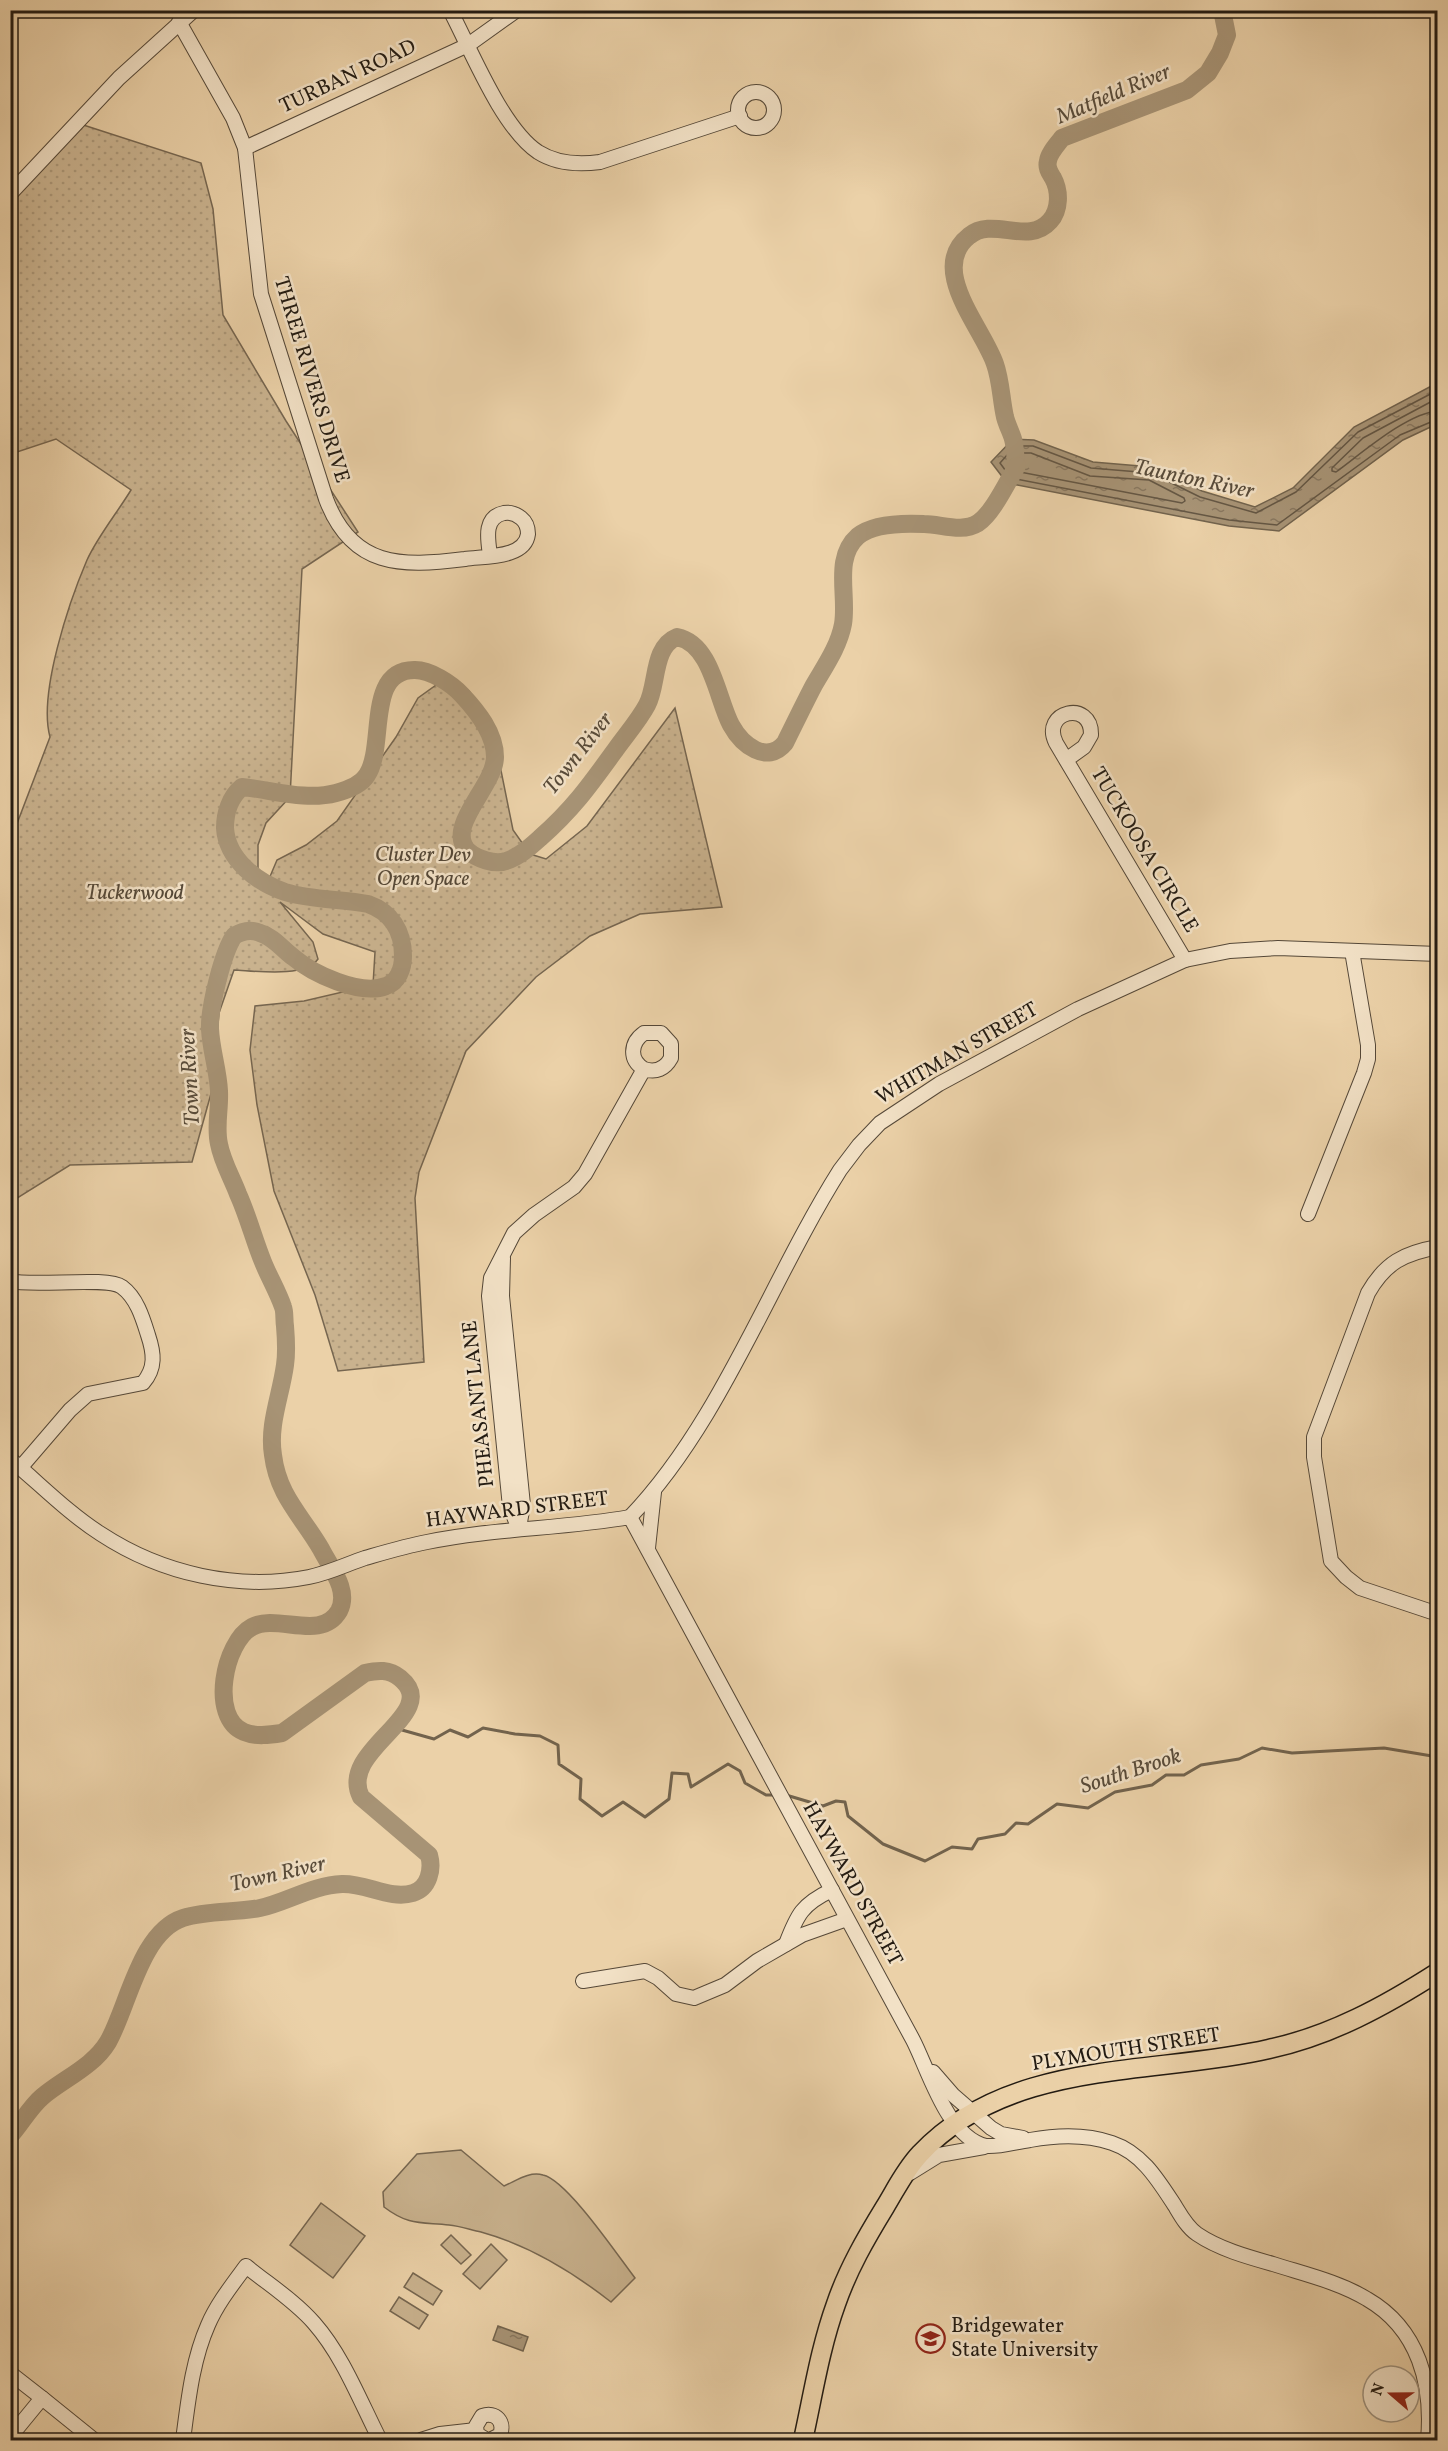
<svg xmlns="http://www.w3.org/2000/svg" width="1448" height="2451" viewBox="0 0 1448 2451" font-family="Vollkorn,serif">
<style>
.green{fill:#c9b28e;stroke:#766650;stroke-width:1.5}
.park{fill:url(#park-dots);stroke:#766650;stroke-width:1.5}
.water{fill:url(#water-ripples);stroke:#72634d;stroke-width:1.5}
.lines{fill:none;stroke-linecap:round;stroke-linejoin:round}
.shore{stroke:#655744;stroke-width:1.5}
.stream{stroke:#72634d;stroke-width:3}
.river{stroke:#a79375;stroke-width:18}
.minor-casing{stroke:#554838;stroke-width:16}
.major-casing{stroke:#231b12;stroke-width:21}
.minor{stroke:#f2e1c6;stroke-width:14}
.major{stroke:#ebd1a8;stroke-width:18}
.labels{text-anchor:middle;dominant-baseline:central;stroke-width:5;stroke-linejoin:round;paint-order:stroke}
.street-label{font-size:21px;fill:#231b12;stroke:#f2e1c6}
.park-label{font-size:21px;font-style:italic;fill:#554837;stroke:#f2e1c6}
.poi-label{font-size:21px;fill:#231b12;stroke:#f2e1c6;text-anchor:start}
.water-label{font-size:22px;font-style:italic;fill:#584b3a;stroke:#f2e1c6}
</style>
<defs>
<pattern id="park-dots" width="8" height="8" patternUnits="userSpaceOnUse" patternTransform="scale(1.5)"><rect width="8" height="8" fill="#c9b28e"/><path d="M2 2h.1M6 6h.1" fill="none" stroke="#ac9879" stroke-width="1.8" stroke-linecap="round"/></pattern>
<pattern id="water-ripples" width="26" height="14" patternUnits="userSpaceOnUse" patternTransform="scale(1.5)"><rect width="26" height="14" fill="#a79375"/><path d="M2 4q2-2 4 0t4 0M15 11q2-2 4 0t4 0" fill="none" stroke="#88775f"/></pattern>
</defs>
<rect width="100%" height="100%" fill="#ebd1a8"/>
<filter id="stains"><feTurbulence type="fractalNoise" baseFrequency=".00333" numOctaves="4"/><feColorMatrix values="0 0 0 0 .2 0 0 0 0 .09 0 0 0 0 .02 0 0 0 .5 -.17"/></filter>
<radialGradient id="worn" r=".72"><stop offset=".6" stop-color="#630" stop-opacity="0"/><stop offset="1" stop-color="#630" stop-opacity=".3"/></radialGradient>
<!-- green -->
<g class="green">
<path d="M461,2150l43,36c12,-5 25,-15 39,-11 24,5 75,81 92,103l-24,24c-37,-29 -83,-57 -130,-70 -10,-2 -21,-6 -32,-7 -28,-3 -40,1 -65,-18l-1,-15 34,-38z"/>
<polygon points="321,2203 365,2236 333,2278 290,2245"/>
<polygon points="451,2235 471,2255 461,2264 441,2245"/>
<polygon points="491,2244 507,2260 480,2289 463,2274"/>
<polygon points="413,2273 442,2291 433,2305 404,2287"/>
<polygon points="399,2297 428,2315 419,2329 390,2311"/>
</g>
<!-- park -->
<path class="park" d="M71,121l130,42 12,46 10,106 63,106 72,111 -56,37 -12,228 -24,26 -8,22v29l8,12 11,-26 29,-15 31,-24 59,-84 22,-39 28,-20 23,13 22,30 22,109 17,24 16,5 41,-33 88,-118 47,199 -82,7 -50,22 -54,41 -70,74 -47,121 -4,26 9,164 -86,9 -23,-76 -41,-104 -17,-86 -7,-55 5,-44 49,-5 69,-16 2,-33 -52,-18 -43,-32 33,40 5,17c-13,19 -62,12 -84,11l-15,43 -7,77 -20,72 -122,3 -59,37 -1,-360 40,-105c-12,-43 19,-135 37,-177 11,-24 30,-47 44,-70l-75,-51 -45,15v-246l21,-38z"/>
<!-- water -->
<g class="water">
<polygon points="1437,383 1437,424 1403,440 1279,531 1229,526 1007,483 991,462 1013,439 1034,440 1093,462 1152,467 1202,491 1255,507 1293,488 1354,427"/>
<polygon points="498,2326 528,2337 523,2351 493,2340"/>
</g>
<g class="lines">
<!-- shore -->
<g class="shore">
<polyline points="1438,390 1358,432 1296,492 1256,513 1200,497 1151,473 1091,468 1033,446 1015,446 1000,463 1011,478 1229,520 1277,525 1400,435 1438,419"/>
<path d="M1438,398l-75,40 -31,30v3l4,1c25,-18 71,-59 102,-61"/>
<polygon points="1019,453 1031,453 1090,476 1149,480 1184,498 1185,501 1182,503 1015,471 1010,463"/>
</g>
<!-- stream -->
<g class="stream">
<polyline points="396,1724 402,1730 434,1739 450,1730 468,1737 483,1728 515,1734 540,1736 558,1745 559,1764 581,1779 580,1799 602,1816 623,1802 645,1817 669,1799 672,1773 688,1774 691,1787 728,1764 740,1771 745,1783 766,1795 776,1795"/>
<polyline points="786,1795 823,1806 836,1801 845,1802 848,1816 883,1844 925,1861 952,1847 972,1849 978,1839 1005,1834 1016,1823 1028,1824 1057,1804 1088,1808 1115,1792 1152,1785 1166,1775 1184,1775 1201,1765 1239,1759 1262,1748 1292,1753 1384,1748 1438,1757"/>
</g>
<!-- river -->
<g class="river">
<path d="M1016,462c-1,-8 -1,-16 -3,-23 -2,-7 -6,-14 -8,-22 -4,-18 -4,-36 -10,-53 -12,-36 -68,-95 -26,-128 24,-20 59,10 81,-15 10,-11 10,-30 3,-43 -3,-5 -7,-10 -5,-17 1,-8 9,-16 14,-23l125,-48 21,-17 12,-20 7,-18 -5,-25"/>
<path d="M10,2136c11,-12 20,-29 32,-39 21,-18 51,-30 66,-55 20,-35 32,-110 75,-124 25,-8 52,-5 77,-10 27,-6 53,-23 82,-24 24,-1 48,16 71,9 16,-5 20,-24 16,-38l-68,-58c-24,-48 83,-83 39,-119 -11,-9 -22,-8 -35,-5l-83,60c-12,2 -26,4 -38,-1 -35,-14 -20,-90 8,-105 25,-14 69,15 87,-16 11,-21 -9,-44 -18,-62 -19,-33 -43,-53 -48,-94 -5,-30 8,-60 12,-90 2,-13 1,-27 0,-39 -1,-6 0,-14 -2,-19 -5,-15 -14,-30 -20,-45 -9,-22 -15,-46 -25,-68 -6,-16 -16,-33 -19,-50 -4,-17 1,-35 0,-53 -1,-21 -8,-41 -9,-62 -1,-21 13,-77 24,-93 8,-5 17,-7 26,-3 14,4 22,16 33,24 20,17 67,39 93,29 12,-4 17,-17 17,-30 0,-25 -12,-44 -35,-52 -27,-5 -57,-4 -83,-12 -27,-9 -58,-32 -60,-64 0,-15 5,-31 17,-41 31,3 64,14 94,6 11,-3 25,-8 31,-18 19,-28 -2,-106 48,-105 15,0 36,13 47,25 15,16 33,38 33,62 0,29 -51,70 -27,94 9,8 27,14 38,10 13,-4 24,-14 34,-23 33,-29 50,-53 76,-89 10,-14 23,-29 31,-44 11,-20 5,-58 30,-68 35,7 40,62 54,88 11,20 36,40 54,18 10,-20 19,-39 29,-58 11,-19 25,-39 29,-61 5,-29 -10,-66 15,-88 16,-13 46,-13 66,-12 17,0 38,9 54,-1 15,-10 29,-41 39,-57"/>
</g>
<defs>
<g id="minor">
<path d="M450,10c21,40 52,118 88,142 19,12 40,13 62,10l140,-46"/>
<path d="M179,22l54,96 12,30 16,146 65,205c26,69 75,68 139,60 18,-3 60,0 63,-25 0,-6 -2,-12 -7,-16 -5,-4 -11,-6 -17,-5 -21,4 -16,27 -14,42"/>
<circle cx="756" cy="110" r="18"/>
<polyline points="245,148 468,45 517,10"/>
<polyline points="10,194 119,78 194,10"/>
<path d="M1066,760l18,-13 7,-12c1,-36 -51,-24 -35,8l129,217"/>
<polyline points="1308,1214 1364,1073 1368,1059 1368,1045 1352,951"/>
<path d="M1438,1247c-34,6 -53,16 -70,46l-54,144v20l17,104 15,16 14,11 78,26"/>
<polyline points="503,1258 502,1296 523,1505 519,1528"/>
<path d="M10,1281c26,6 97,-5 112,6 15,11 21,32 26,48 6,18 8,33 -5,48l-55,11 -18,16 -49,57"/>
<path d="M10,1459c30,25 58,54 91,75 61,40 137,57 208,43 20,-4 38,-13 56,-19 21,-6 41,-12 62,-16 67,-14 136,-13 203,-25l283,523c16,31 34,97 73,106 15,1 29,-4 44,-6 27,-5 56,-6 82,3 30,10 46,37 63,63 6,10 12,21 22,28 22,15 51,23 76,30 31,10 66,18 94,35 52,30 66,86 61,141"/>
<path d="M630,1517c91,-95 140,-236 210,-347l19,-25 21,-22 59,-39 139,-75 107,-49 45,-9 48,-3 160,6"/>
<path d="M519,1529l-9,-22 -21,-211 2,-18 23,-45 20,-18 40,-28 11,-13 59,-105c-15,-9 -14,-26 0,-36h17l10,11v14c-6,11 -15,15 -27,11"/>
<polyline points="648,1548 654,1492"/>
<path d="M786,1944c11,-29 16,-40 46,-54"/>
<polyline points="583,1981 645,1971 658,1978 676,1994 694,1998 725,1985 757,1961 802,1935 847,1919"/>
<polyline points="933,2072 953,2095 991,2128 1001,2134 1023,2138"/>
<polyline points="910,2173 939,2155 984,2147"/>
<polyline points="10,2373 42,2398"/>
<polyline points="10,2437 42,2398 94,2440"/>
<path d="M183,2440c5,-37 9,-79 25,-115 9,-21 24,-40 38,-59 22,18 49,35 68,57 29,33 46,78 66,117"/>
<polyline points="421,2440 440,2434 476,2430"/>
<path d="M487,2440l-10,-6 -1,-8 6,-10c14,-5 23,6 18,19l-10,5"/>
</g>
<path id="major" d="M803,2440c10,-45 17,-92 33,-136 12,-35 30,-66 49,-97 11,-18 20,-37 35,-53 90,-96 232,-78 349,-105 61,-13 116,-43 169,-77"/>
</defs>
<!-- minor casing -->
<use href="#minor" class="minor-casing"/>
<!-- major casing -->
<use href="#major" class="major-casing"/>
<!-- minor -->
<use href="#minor" class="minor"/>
<!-- major -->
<use href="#major" class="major"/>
</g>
<!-- icons -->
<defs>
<symbol id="university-ring" viewBox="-11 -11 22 22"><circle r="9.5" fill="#f2e1c6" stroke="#8f2418" stroke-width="1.5"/><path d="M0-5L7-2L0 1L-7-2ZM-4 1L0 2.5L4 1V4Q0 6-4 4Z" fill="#8f2418"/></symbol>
</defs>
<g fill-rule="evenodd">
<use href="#university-ring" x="914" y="2322" width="33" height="33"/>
</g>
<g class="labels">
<!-- street labels -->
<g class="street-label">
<text transform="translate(348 77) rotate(-25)">TURBAN ROAD</text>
<text transform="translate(311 380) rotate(73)">THREE RIVERS DRIVE</text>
<text transform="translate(1144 850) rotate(59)">TUCKOOSA CIRCLE</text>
<text transform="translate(957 1054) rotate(-30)">WHITMAN STREET</text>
<text transform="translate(479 1404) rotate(-96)">PHEASANT LANE</text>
<text transform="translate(517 1510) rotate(-7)">HAYWARD STREET</text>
<text transform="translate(852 1884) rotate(61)">HAYWARD STREET</text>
<text transform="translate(1126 2050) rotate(-9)">PLYMOUTH STREET</text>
</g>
<!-- park labels -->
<g class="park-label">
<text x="423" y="855">Cluster Dev<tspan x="423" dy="24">Open Space</tspan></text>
<text x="135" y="893">Tuckerwood</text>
</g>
<!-- poi labels -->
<g class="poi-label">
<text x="951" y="2326">Bridgewater<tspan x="951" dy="24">State University</tspan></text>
</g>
<!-- water labels -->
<g class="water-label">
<text transform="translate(1114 95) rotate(-23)">Matfield River</text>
<text transform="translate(1194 480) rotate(12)">Taunton River</text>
<text transform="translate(579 754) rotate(-52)">Town River</text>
<text transform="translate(191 1077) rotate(-93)">Town River</text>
<text transform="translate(1131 1772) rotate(-18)">South Brook</text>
<text transform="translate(278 1875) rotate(-13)">Town River</text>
</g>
</g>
<!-- margin -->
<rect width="1448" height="2451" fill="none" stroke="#ebd1a8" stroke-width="36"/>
<rect x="12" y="12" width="1424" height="2427" fill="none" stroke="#231b12" stroke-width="3"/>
<rect x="18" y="18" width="1412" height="2415" fill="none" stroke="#231b12" stroke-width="1.5"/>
<!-- north arrow -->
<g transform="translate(1391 2394) rotate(290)"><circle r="28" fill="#f2e1c6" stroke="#9f927e" stroke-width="1.5"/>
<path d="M0-4.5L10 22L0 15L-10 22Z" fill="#8f2418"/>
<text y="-9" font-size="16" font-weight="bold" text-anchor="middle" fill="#231b12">N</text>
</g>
<rect width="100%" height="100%" filter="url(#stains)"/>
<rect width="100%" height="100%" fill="url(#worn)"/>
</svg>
